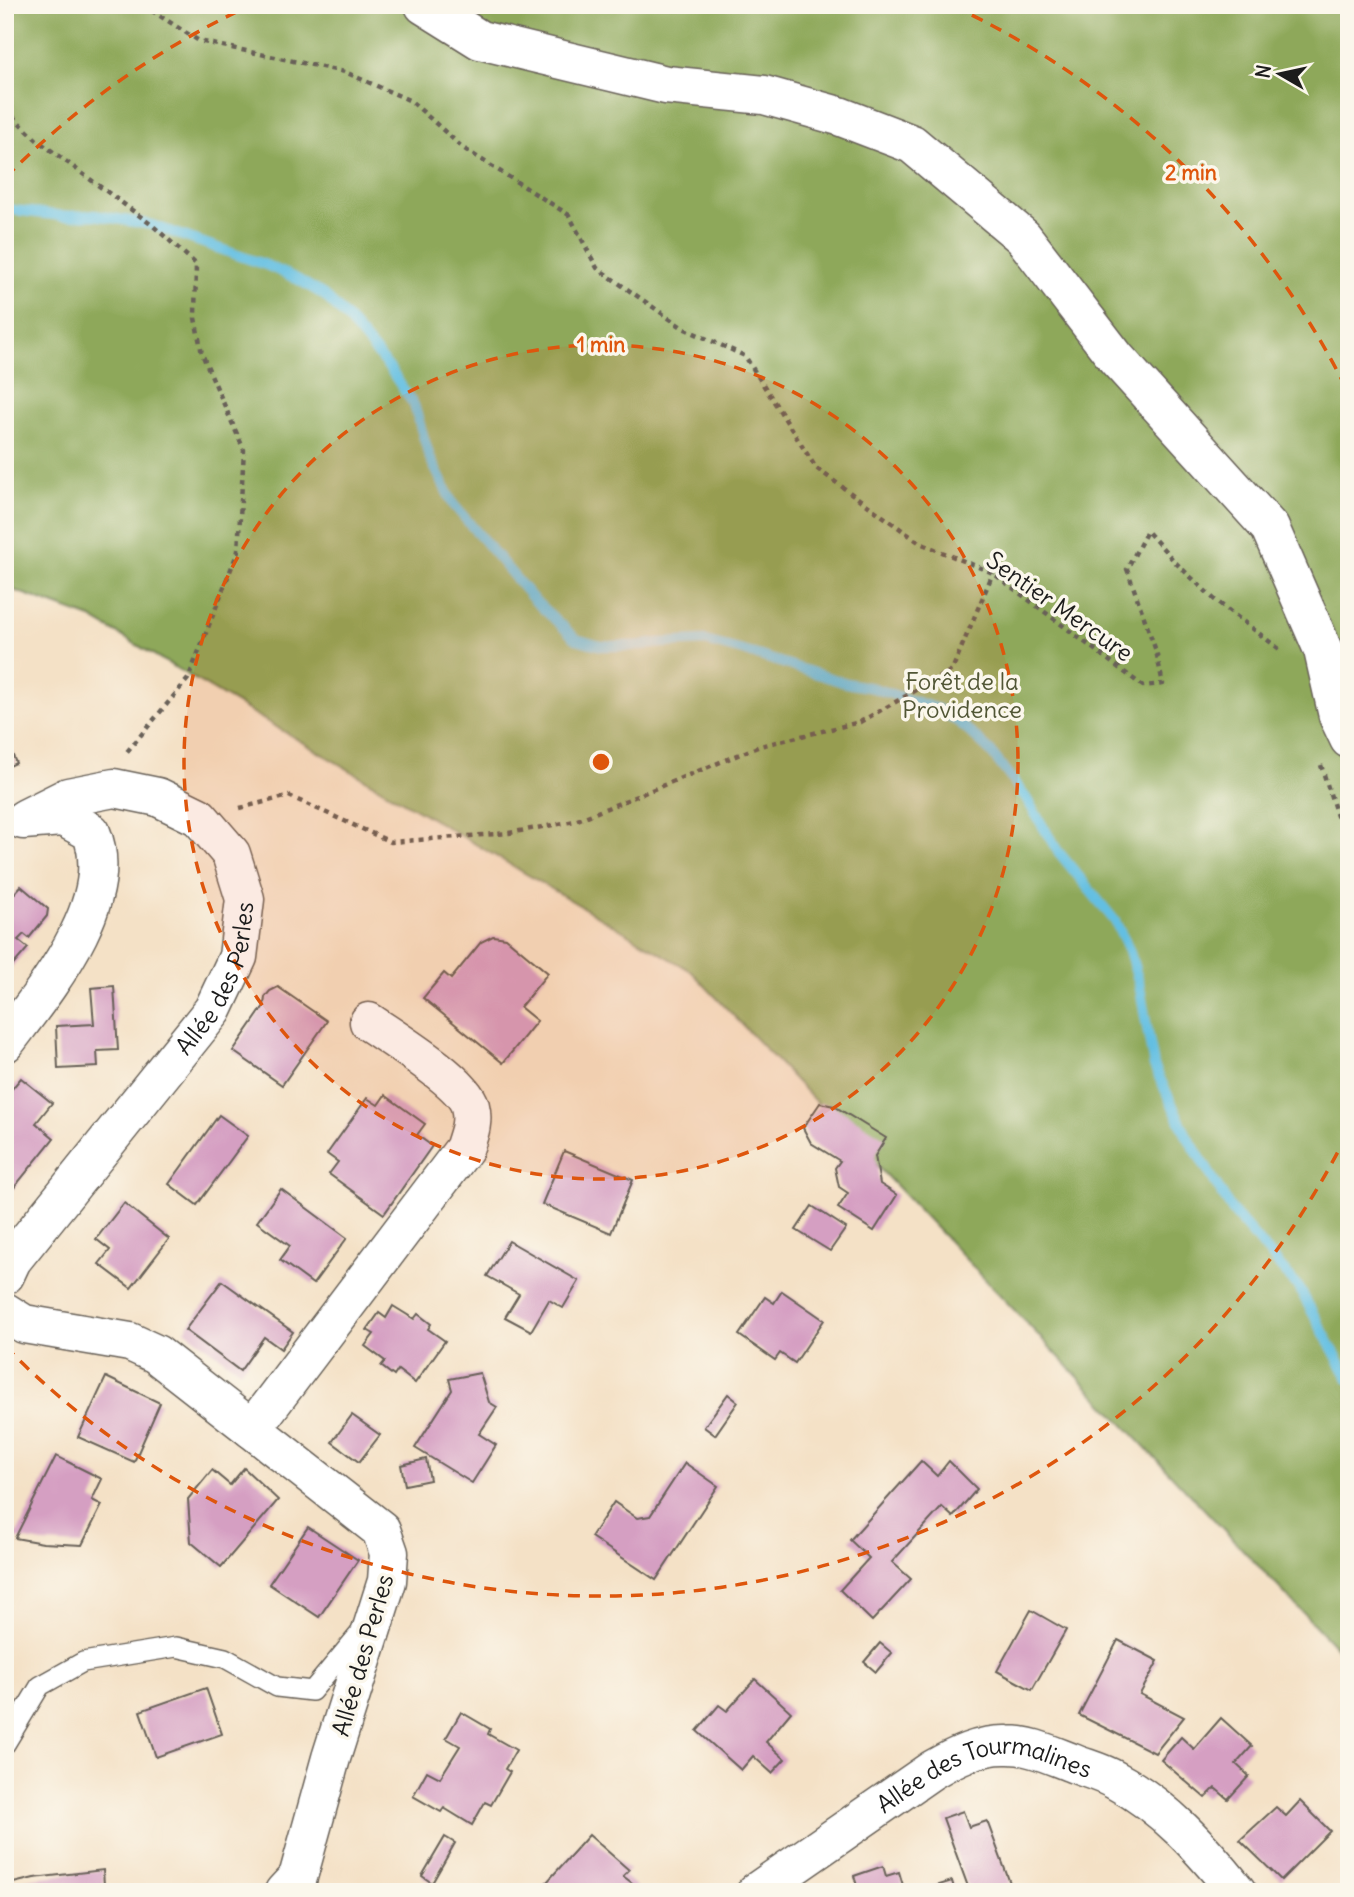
<svg xmlns="http://www.w3.org/2000/svg" width="1354" height="1897" viewBox="0 0 1354 1897" font-family="Delius,sans-serif">
<style>
.forest{fill:#8ea85a;stroke:#55623b;stroke-width:2}
.lines{fill:none;stroke-linecap:round;stroke-linejoin:round}
.stream{stroke:#64bfe2;stroke-width:10}
.building{fill:#d59fc2}
.service-casing{stroke:#686158;stroke-width:22}
.minor-casing{stroke:#686158;stroke-width:41}
.path{stroke:#686158;stroke-width:4.5;stroke-dasharray:5 5;stroke-linecap:butt}
.service{stroke:#fff;stroke-width:19}
.minor{stroke:#fff;stroke-width:38}
.ring{fill:none;stroke:#de560d;stroke-width:3.5;stroke-dasharray:12 9}
.labels{text-anchor:middle;dominant-baseline:central;stroke-width:7;stroke-linejoin:round;paint-order:stroke}
.street-label{font-size:24px;fill:#1c1c1c;stroke:#fbf7ec}
.park-label{font-size:24px;fill:#515635;stroke:#fbf7ec}
.centre{fill:#de560d;stroke:#fbf7ec;stroke-width:3.5}
.ring-label{font-size:21px;text-anchor:middle;font-weight:bold;fill:#de560d;stroke:#fbf7ec;stroke-width:7;stroke-linejoin:round;paint-order:stroke}
</style>
<rect width="100%" height="100%" fill="#fbf7ec"/>
<filter id="ink" filterUnits="userSpaceOnUse"><feTurbulence type="fractalNoise" baseFrequency=".0143" numOctaves="2"/><feDisplacementMap in="SourceGraphic" scale="14" xChannelSelector="R" yChannelSelector="G"/><feConvolveMatrix kernelMatrix="1 2 1 2 8 2 1 2 1" color-interpolation-filters="sRGB"/></filter>
<filter id="wash" filterUnits="userSpaceOnUse"><feTurbulence type="fractalNoise" baseFrequency=".00686" numOctaves="4" result="noise"/><feDisplacementMap in="SourceGraphic" scale="28" xChannelSelector="R" yChannelSelector="G"/><feGaussianBlur stdDeviation="1.57" result="paint"/><feColorMatrix in="noise" values="0 0 0 0 0 0 0 0 0 0 0 0 0 0 0 0 0 1.4 0 .05"/><feComposite in="paint" operator="in"/></filter>
<g filter="url(#wash)">
<rect width="100%" height="100%" fill="#f4e1c6"/>
<!-- forest -->
<polygon class="forest" points="5,5 1349,5 1349,1661 691,971 91,618 5,587"/>
<g class="lines">
<!-- stream -->
<polyline class="stream" points="5,209 63,216 95,215 152,225 266,265 297,279 324,295 347,318 390,369 414,405 430,458 453,504 534,600 576,639 601,646 635,646 660,643 705,641 754,654 846,683 873,688 938,709 960,723 991,752 1026,798 1057,850 1115,921 1129,950 1139,983 1154,1066 1187,1136 1233,1212 1299,1288 1349,1379"/>
</g>
<g id="blocks">
<!-- building -->
<g class="building">
<polygon points="5,737 16,763 5,768"/>
<polygon points="21,886 48,909 47,916 29,938 24,934 18,940 28,948 8,971 5,968 5,904"/>
<polygon points="493,936 506,938 548,973 520,1007 537,1021 503,1063 423,998 444,973 451,979 481,942"/>
<polygon points="114,986 118,1050 97,1051 98,1067 58,1069 56,1026 94,1024 91,988"/>
<polygon points="278,987 327,1021 282,1085 233,1051 264,1006 265,997 270,991"/>
<polygon points="21,1078 52,1103 36,1123 54,1138 5,1199 5,1097"/>
<polygon points="385,1095 425,1124 417,1135 432,1146 384,1214 329,1174 338,1162 327,1154 367,1098 378,1105"/>
<polygon points="820,1103 834,1106 886,1138 875,1156 880,1184 897,1195 874,1231 838,1208 848,1193 839,1187 835,1168 840,1161 811,1143 803,1128"/>
<polygon points="219,1115 248,1136 197,1205 169,1184"/>
<polygon points="564,1151 633,1180 611,1233 542,1204"/>
<polygon points="281,1189 347,1238 313,1284 280,1260 290,1246 257,1222"/>
<polygon points="124,1203 169,1239 131,1288 99,1264 110,1250 96,1239"/>
<polygon points="812,1206 846,1228 830,1251 796,1230"/>
<polygon points="509,1241 579,1281 563,1308 549,1300 531,1331 505,1317 519,1294 487,1276"/>
<polygon points="222,1281 293,1332 281,1349 264,1337 240,1371 185,1330"/>
<polygon points="782,1291 824,1320 795,1363 780,1353 775,1360 739,1335 765,1297 774,1303"/>
<polygon points="393,1306 414,1319 418,1314 431,1324 428,1329 445,1341 415,1383 398,1370 394,1376 381,1366 385,1361 365,1346 374,1334 367,1330 379,1313 386,1318"/>
<polygon points="480,1373 489,1402 497,1407 479,1434 496,1445 472,1483 415,1448 452,1390 449,1379"/>
<polygon points="106,1377 160,1403 134,1462 78,1437"/>
<polygon points="728,1394 738,1402 715,1435 704,1427"/>
<polygon points="352,1415 380,1435 359,1462 332,1442"/>
<polygon points="56,1456 102,1479 92,1500 102,1505 82,1545 43,1543 15,1538"/>
<polygon points="426,1459 430,1480 405,1485 401,1465"/>
<polygon points="921,1461 937,1476 949,1461 977,1489 953,1517 942,1507 892,1562 911,1579 872,1621 840,1590 869,1558 850,1540"/>
<polygon points="685,1463 718,1486 656,1580 591,1537 614,1502 637,1518 650,1516"/>
<polygon points="244,1468 278,1500 221,1567 191,1542 188,1499 212,1470 230,1485"/>
<polygon points="308,1527 358,1560 319,1617 269,1584"/>
<polygon points="1031,1610 1066,1630 1032,1690 997,1671"/>
<polygon points="1118,1640 1158,1661 1140,1694 1184,1717 1155,1753 1079,1715"/>
<polygon points="880,1643 892,1653 876,1672 864,1662"/>
<polygon points="755,1679 791,1712 766,1742 785,1759 772,1773 753,1756 741,1770 697,1731 719,1705 727,1711"/>
<polygon points="206,1688 222,1734 156,1757 140,1711"/>
<polygon points="461,1712 490,1729 488,1734 516,1750 505,1769 510,1772 491,1805 485,1802 472,1825 444,1808 441,1812 413,1796 427,1771 440,1778 460,1746 446,1738"/>
<polygon points="1221,1718 1252,1746 1236,1764 1249,1776 1228,1799 1215,1788 1205,1798 1161,1760 1181,1737 1194,1749"/>
<polygon points="1300,1801 1330,1831 1281,1880 1240,1840 1276,1807 1286,1816"/>
<polygon points="963,1811 969,1827 987,1821 1010,1883 985,1892 970,1892 943,1818"/>
<polygon points="589,1835 629,1870 623,1876 636,1886 631,1892 538,1892"/>
<polygon points="445,1837 455,1843 432,1883 422,1876"/>
<polygon points="883,1866 886,1876 899,1872 905,1892 859,1892 854,1876"/>
<polygon points="103,1870 104,1885 51,1892 5,1892 5,1885 34,1878"/>
<polygon points="952,1881 955,1892 920,1892 920,1891"/>
</g>
</g>
</g>
<g filter="url(#ink)">
<use href="#blocks" fill-opacity="0" stroke="#686158" stroke-width="2"/>
<g class="lines">
<defs>
<polyline id="service" points="5,1744 40,1686 83,1662 176,1647 225,1658 277,1687 312,1691 361,1632"/>
<g id="minor">
<polyline points="424,5 480,40 666,85 764,95 839,116 912,144 1023,237 1116,358 1270,528 1323,650 1338,716 1349,739"/>
<path d="M5,1043c39,-52 115,-142 86,-211l-28,-15 -40,3"/>
<path id="s1" d="M5,1275l7,-15 201,-250 25,-53 7,-58 -14,-45 -32,-37 -41,-20 -44,-9 -46,9 -42,21"/>
<polyline points="5,1312 24,1324 130,1342 156,1354 381,1530 389,1553 387,1581 331,1758 298,1877 284,1892"/>
<path d="M252,1429l212,-280c5,-15 10,-27 6,-43 -7,-25 -78,-68 -101,-84"/>
<path id="s2" d="M756,1892l176,-122c24,-14 48,-26 76,-25 22,0 41,9 62,17 14,6 31,10 45,18 49,26 88,69 122,112"/>
</g>
</defs>
<!-- service casing -->
<use href="#service" class="service-casing"/>
<!-- minor casing -->
<use href="#minor" class="minor-casing"/>
<!-- path -->
<g class="path">
<polyline points="143,5 199,41 345,72 411,101 463,148 569,215 597,268 683,328 745,356 816,468 920,543 993,573 1143,686 1163,684 1156,651 1127,569 1147,531 1177,564 1215,600 1282,651"/>
<polyline points="5,109 37,140 152,225 196,264 195,318 202,354 244,450 238,551 188,679 125,754"/>
<polyline points="1321,765 1337,816 1349,818"/>
<polyline points="240,808 289,796 391,842 509,833 575,821 760,746 860,722 952,670 993,573"/>
</g>
<!-- service -->
<use href="#service" class="service"/>
<!-- minor -->
<use href="#minor" class="minor"/>
</g>
</g>
<!-- distance rings -->
<circle cx="601" cy="762" r="417" fill="#de560d" fill-opacity=".12"/>
<g class="ring">
<circle cx="601" cy="762" r="417"/>
<path d="M1347 1134A834 834 0 0 1 6 1347M6 177A834 834 0 0 1 249 6M953 6A834 834 0 0 1 1347 390"/>
</g>
<g class="labels">
<!-- street labels -->
<g class="street-label">
<text transform="translate(1060 606) rotate(35)">Sentier Mercure</text>
<text stroke="none"><textPath href="#s1" startOffset="368">Allée des Perles</textPath></text>
<text transform="translate(362 1655) rotate(-74)">Allée des Perles</text>
<text stroke="none"><textPath href="#s2" startOffset="266">Allée des Tourmalines</textPath></text>
</g>
<!-- park labels -->
<g class="park-label">
<text x="962" y="681">Forêt de la<tspan x="962" dy="28">Providence</tspan></text>
</g>
</g>
<circle cx="601" cy="762" r="10" class="centre"/>
<g class="ring-label">
<text x="1191" y="180">2 min</text>
<text x="601" y="352">1 min</text>
</g>
<!-- margin -->
<rect width="1354" height="1897" fill="none" stroke="#fbf7ec" stroke-width="28"/>
<!-- north arrow -->
<g transform="translate(1280 74) rotate(279)" stroke="#fbf7ec" stroke-width="5" paint-order="stroke">
<path d="M0-5L12 26L0 18L-12 26Z" fill="#1c1c1c"/>
<text y="-10" font-size="19" font-weight="bold" text-anchor="middle" fill="#1c1c1c">N</text>
</g>
</svg>
